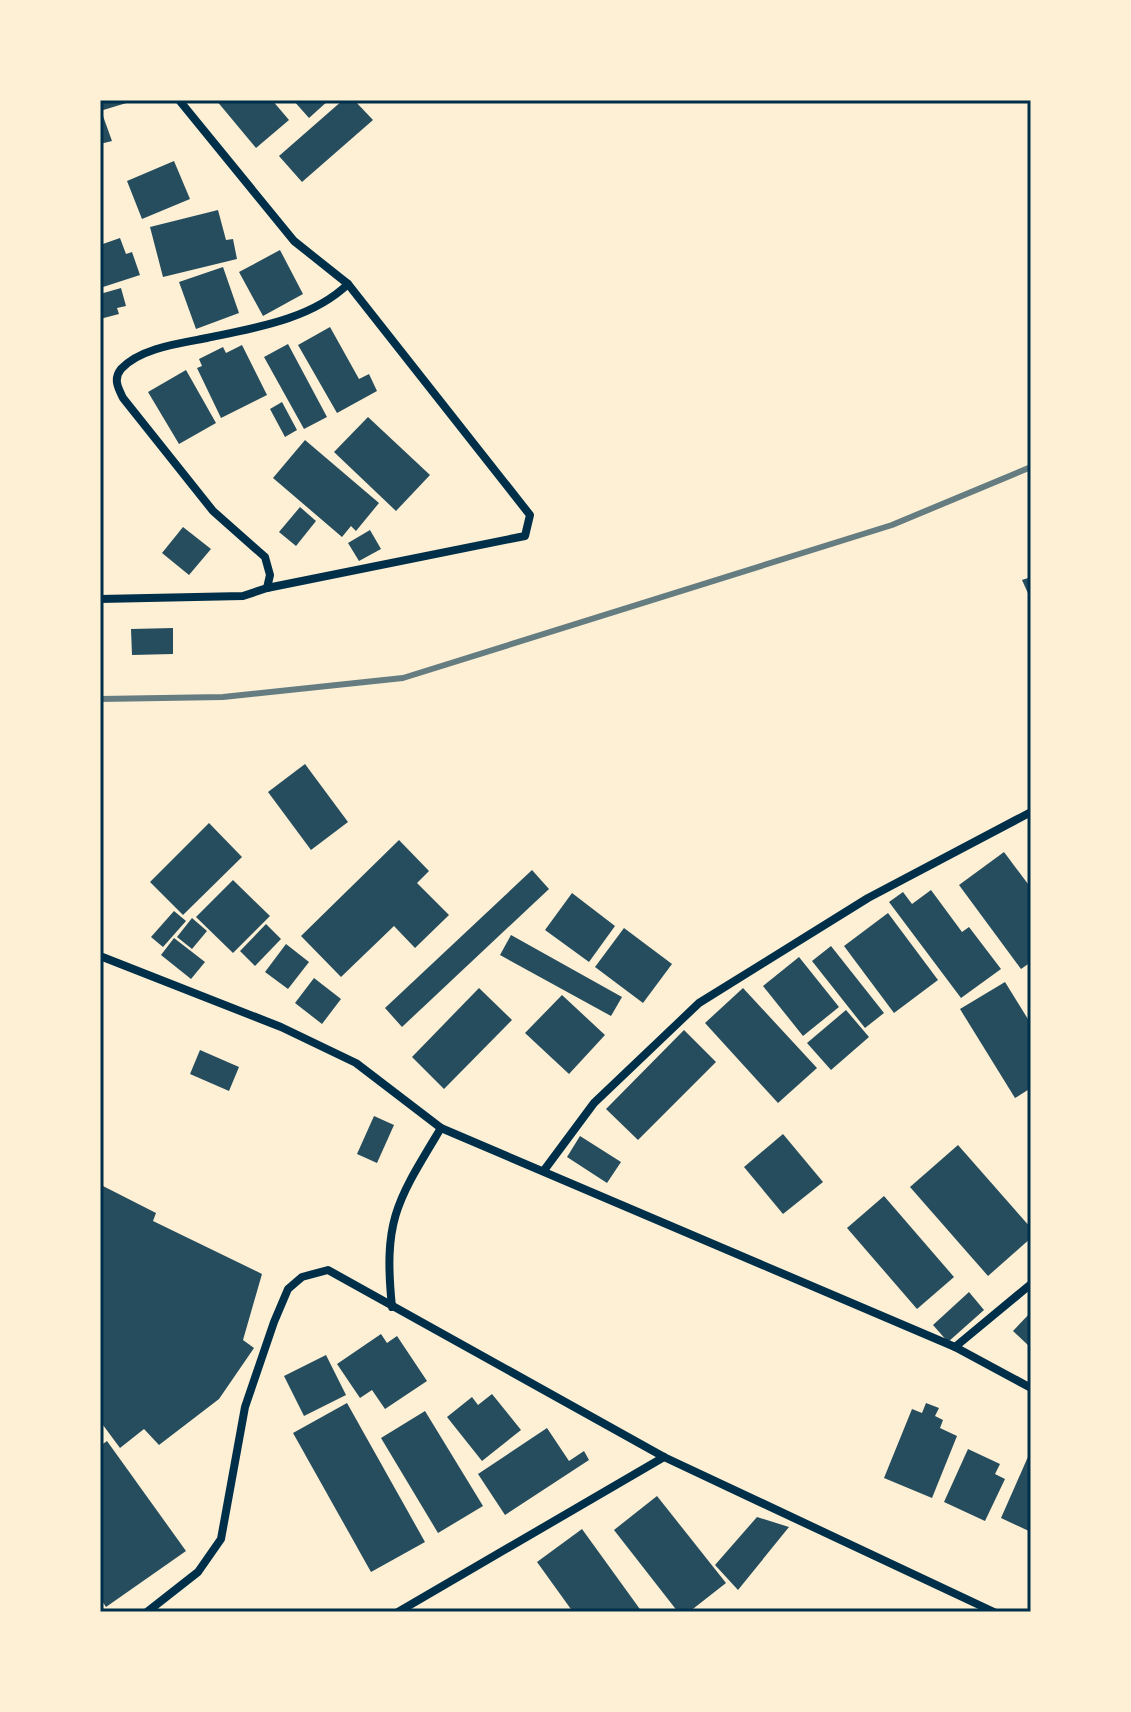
<svg xmlns="http://www.w3.org/2000/svg" width="1131" height="1712" viewBox="0 0 1131 1712" font-family="'PT Sans',sans-serif">
<style>
.building{fill:#264d5e}
.lines{fill:none;stroke-linecap:round;stroke-linejoin:round}
.minor{stroke:#003049;stroke-width:8}
.rail{stroke:#657d81;stroke-width:6}
.neatline{fill:none;stroke:#003049;stroke-width:3}
</style>
<rect width="100%" height="100%" fill="#fdf0d5"/>
<!-- building -->
<g class="building">
<polygon points="100,100 133,100 133,101 100,111"/>
<polygon points="216,100 272,100 289,120 256,148"/>
<polygon points="293,100 329,100 309,118"/>
<polygon points="343,100 354,100 373,120 302,182 279,156"/>
<polygon points="103,116 112,141 100,144 100,118"/>
<polygon points="174,161 190,199 142,219 127,181"/>
<polygon points="218,210 226,240 233,239 237,259 163,277 150,227"/>
<polygon points="120,238 126,254 132,252 140,275 100,288 100,245"/>
<polygon points="280,250 303,294 263,316 239,272"/>
<polygon points="223,267 239,313 196,329 179,282"/>
<polygon points="121,288 126,306 117,308 119,314 100,319 100,294"/>
<polygon points="330,327 359,379 369,374 377,391 337,413 298,345"/>
<polygon points="288,344 327,417 304,429 264,357"/>
<polygon points="242,345 267,395 221,418 197,368 202,366 199,359 223,347 226,353"/>
<polygon points="186,370 216,423 179,444 148,392"/>
<polygon points="282,402 297,430 285,437 270,409"/>
<polygon points="368,417 430,475 396,511 334,452"/>
<polygon points="305,440 379,503 356,531 351,526 342,537 273,478"/>
<polygon points="300,507 316,521 296,546 279,532"/>
<polygon points="183,527 211,549 189,575 162,553"/>
<polygon points="370,530 381,549 359,561 348,543"/>
<polygon points="1031,577 1031,600 1022,580"/>
<polygon points="173,628 173,654 132,655 131,629"/>
<polygon points="305,764 348,822 311,850 268,792"/>
<polygon points="209,823 242,857 183,915 150,882"/>
<polygon points="399,840 429,871 417,883 449,915 415,948 394,926 341,977 301,936"/>
<polygon points="1004,852 1031,888 1031,962 1021,969 959,885"/>
<polygon points="532,870 549,889 402,1027 385,1008"/>
<polygon points="233,880 270,916 233,953 196,917"/>
<polygon points="931,890 962,932 969,927 1001,969 961,998 889,902 903,892 912,904"/>
<polygon points="572,893 615,926 589,962 545,930"/>
<polygon points="174,911 186,921 163,947 151,937"/>
<polygon points="888,913 938,980 894,1013 844,946"/>
<polygon points="192,918 207,931 192,949 177,937"/>
<polygon points="266,924 281,939 255,966 240,951"/>
<polygon points="624,928 672,964 643,1003 595,967"/>
<polygon points="511,935 622,997 611,1016 500,955"/>
<polygon points="174,938 205,962 191,979 161,955"/>
<polygon points="286,944 309,962 288,989 265,972"/>
<polygon points="831,946 884,1013 865,1028 812,961"/>
<polygon points="799,957 839,1007 803,1036 763,986"/>
<polygon points="314,978 341,999 322,1024 295,1003"/>
<polygon points="1005,982 1031,1024 1031,1088 1015,1098 960,1009"/>
<polygon points="479,988 512,1020 444,1089 412,1057"/>
<polygon points="743,988 817,1068 778,1103 705,1023"/>
<polygon points="562,995 605,1035 569,1074 525,1033"/>
<polygon points="846,1010 869,1037 831,1070 807,1043"/>
<polygon points="684,1030 716,1062 638,1140 606,1109"/>
<polygon points="200,1050 239,1067 229,1091 190,1074"/>
<polygon points="374,1116 394,1125 377,1163 357,1154"/>
<polygon points="783,1134 823,1182 783,1214 744,1167"/>
<polygon points="580,1136 621,1162 607,1183 567,1157"/>
<polygon points="958,1145 1031,1228 1031,1238 988,1276 910,1187"/>
<polygon points="101,1185 156,1213 153,1221 262,1274 243,1340 254,1348 219,1399 159,1445 144,1429 120,1448 100,1421"/>
<polygon points="884,1196 954,1277 917,1309 847,1228"/>
<polygon points="969,1292 984,1310 948,1342 933,1325"/>
<polygon points="1031,1312 1031,1348 1013,1331"/>
<polygon points="381,1334 387,1343 397,1336 427,1381 385,1409 372,1390 360,1398 337,1364"/>
<polygon points="326,1355 346,1395 304,1416 284,1376"/>
<polygon points="492,1394 521,1430 482,1461 447,1417 472,1397 478,1405"/>
<polygon points="347,1403 425,1542 371,1572 293,1433"/>
<polygon points="926,1403 939,1408 935,1416 943,1420 940,1428 957,1436 932,1498 884,1478 912,1409 922,1413"/>
<polygon points="425,1411 483,1506 438,1533 381,1438"/>
<polygon points="547,1428 569,1461 584,1451 589,1460 505,1515 478,1474"/>
<polygon points="107,1441 186,1551 106,1607 100,1598 100,1446"/>
<polygon points="968,1449 1000,1464 995,1474 1005,1479 985,1521 944,1502"/>
<polygon points="1031,1450 1031,1532 1001,1518"/>
<polygon points="657,1496 726,1583 689,1612 678,1612 614,1530"/>
<polygon points="757,1517 789,1527 738,1590 715,1565"/>
<polygon points="582,1529 642,1612 573,1612 537,1562"/>
</g>
<g class="lines">
<!-- minor -->
<g class="minor">
<path d="M267,588l3,-13 -5,-18 -52,-46 -90,-113c-5,-10 -10,-19 -2,-29 19,-21 60,-26 86,-31 48,-10 105,-19 141,-54"/>
<polyline points="100,599 243,596 267,588 525,536 530,515 348,284 294,241 179,100"/>
<polyline points="100,956 281,1027 356,1063 441,1128 955,1347 1031,1388"/>
<polyline points="545,1169 594,1103 699,1003 868,898 1031,812"/>
<path d="M392,1307c-9,-88 5,-106 49,-179"/>
<polyline points="955,1347 1031,1284"/>
<polyline points="147,1612 198,1572 221,1539 245,1407 274,1322 288,1289 302,1277 328,1270 664,1457 994,1612"/>
<polyline points="398,1612 664,1457"/>
</g>
<!-- rail -->
<polyline class="rail" points="100,699 223,697 403,678 892,525 1031,467"/>
</g>
<!-- border -->
<rect width="1131" height="1712" fill="none" stroke="#fdf0d5" stroke-width="204"/>
<rect x="102" y="102" width="927" height="1508" class="neatline"/>
</svg>
